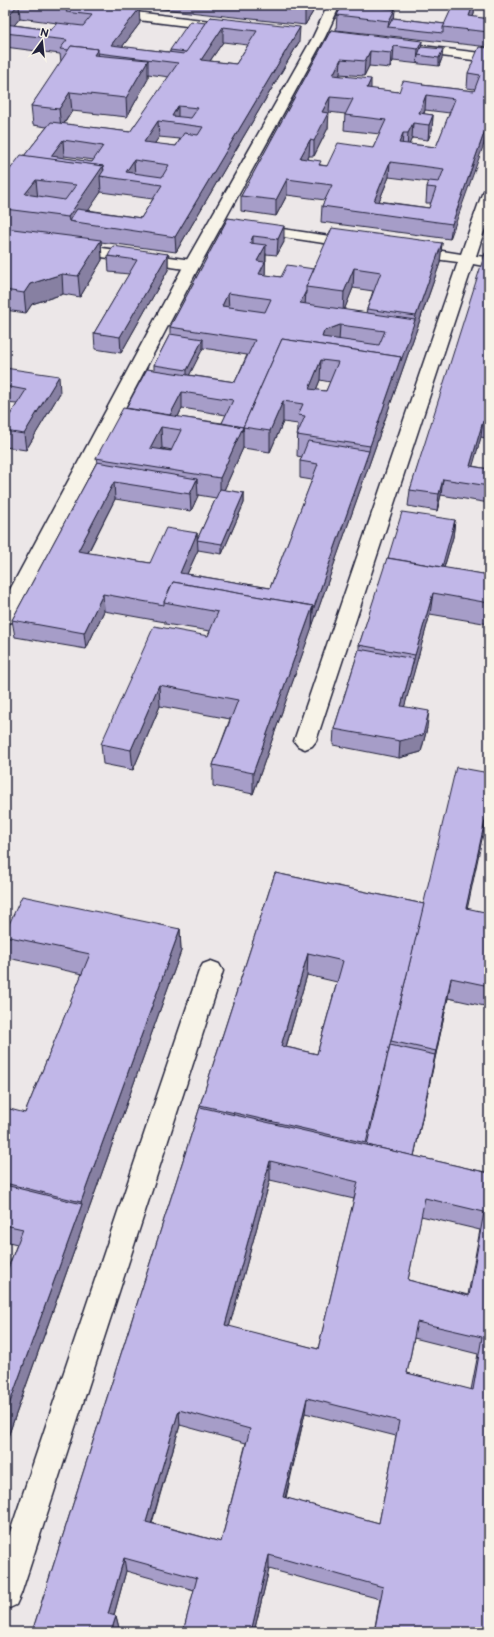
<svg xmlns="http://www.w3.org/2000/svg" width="494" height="1637" viewBox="0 0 494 1637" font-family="'Balsamiq Sans',sans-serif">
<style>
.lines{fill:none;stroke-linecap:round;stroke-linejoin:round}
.lane-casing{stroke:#22223b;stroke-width:3}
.street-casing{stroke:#22223b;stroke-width:3}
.lane{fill:#f7f3e8;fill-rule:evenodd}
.street{fill:#f7f3e8;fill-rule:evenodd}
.wall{fill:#a69dc8;stroke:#22223b;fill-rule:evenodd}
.shaded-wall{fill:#8780a2;stroke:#22223b}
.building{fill:#c1b7e8;stroke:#22223b;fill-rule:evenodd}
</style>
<rect width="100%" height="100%" fill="#ece7e8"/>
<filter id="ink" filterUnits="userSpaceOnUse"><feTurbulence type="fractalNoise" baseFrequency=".025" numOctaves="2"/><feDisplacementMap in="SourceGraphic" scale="8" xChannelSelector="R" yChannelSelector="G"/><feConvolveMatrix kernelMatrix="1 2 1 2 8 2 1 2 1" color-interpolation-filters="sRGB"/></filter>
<g filter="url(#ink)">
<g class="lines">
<defs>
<g id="lane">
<polygon points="72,244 192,260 197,262 200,265 197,268 192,270 67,252 64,249 67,246"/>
<polygon points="211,961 219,964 223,971 21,1594 16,1605 5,1610 5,1547 199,971 203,964"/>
</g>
<g id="street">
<polygon points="328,5 340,5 325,37 200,265 15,617 12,622 5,624 5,599 184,265 313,37"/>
<polygon points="110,9 219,22 223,23 225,26 223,29 219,30 106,16 104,13 106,10"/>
<polygon points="414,45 489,54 489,62 410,52 408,49 410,46"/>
<polygon points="489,190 489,216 476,256 489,257 489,267 473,264 316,741 312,746 305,749 298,746 294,741 458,262 411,256 406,254 403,251 406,248 411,246 461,254 482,194 484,191"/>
<polygon points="255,225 357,240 362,241 364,244 362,247 357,248 250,232 248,229 250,226"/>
</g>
</defs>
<!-- lane casing -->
<use href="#lane" class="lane-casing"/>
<!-- street casing -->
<use href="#street" class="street-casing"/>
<!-- lane -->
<use href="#lane" class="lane"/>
<!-- street -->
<use href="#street" class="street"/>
</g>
<!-- wall -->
<g class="wall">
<path d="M5,5h102l33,18 -18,24 48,5v-2l36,-27 4,-6 89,25 -123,210 -75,-10 1,18 -22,37 -17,-3 -31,10 -6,9 -21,-3v-134l19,-20 23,-29 -14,-2 -2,-19 30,-44 -1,-8 -55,-7zM20,18l37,5 -6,7 -37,-5zM223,42l25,3 -12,19 -26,-3zM148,74l21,3 -39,55 -66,-8 8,-13 55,6 21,-38zM159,137l21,2 -4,7 -22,-2zM64,156l30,4 -2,2 -29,-4zM101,192l52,7 -12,19 -53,-8z"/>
<polygon points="127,5 317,5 305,25"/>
<polygon points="453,5 489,5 489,7 475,5 474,14 473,17 489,19 489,47 336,30 337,15 395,9 394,18 445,24"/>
<path d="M331,30l90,17 21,11 -3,8 -46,-5 -3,7 -21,-2 -5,10 -24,-2 -1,1 32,14 28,3 24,-8 -1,1 52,6 1,-2 -8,-1 1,-15 21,-25 -39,191 -129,-17 1,-16 3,-6 -38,-5 -11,21 -35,-5v-15zM425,110l25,3 -14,34 -27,-3 3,-6 16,2 4,-10 1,-15 -9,-1zM329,112l16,2 -1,16 36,4 -7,14 -46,18 -6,-1 -14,-6 2,-3h5l14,-28v-14zM389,177l40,5 -2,5 -1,16h5l-2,5 -50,-7z"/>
<path d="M228,218l56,24 -7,13 -11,-1v7l-1,1v13l16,2 33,-8 128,-26 -2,20 -187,531 -40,-8v-21l17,-46 -70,-13 -27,64 -30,-6 -2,-20 107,-108 2,-5 -45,-7v-2l-61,-11 -18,38 -71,-12 -3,-17 85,-158 -1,-4 30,-50 28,-38v-5l16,-31v-7zM353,288l20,3 -6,18 -1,4 -22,-3zM203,348l44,7 -12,27 -46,-7zM320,380l10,2 -4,9 -10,-1zM182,408l44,7 -4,8 -44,-6zM283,422l15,2 -1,32 5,1 -2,4v17l12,2 -42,108 -83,-14 11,-24 24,4 22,-51v-10l-20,-3 19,-42 27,4zM162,448l10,2 -1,1 -10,-2zM198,495l18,3 -19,42v-7l-47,30 -62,-10 27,-54 76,12z"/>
<polygon points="489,253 489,439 481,437 472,466 489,469 489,503 441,495 437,511 408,506 410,490"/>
<polygon points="168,254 168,270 121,353 95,349 94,333 129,274 109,272 108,256"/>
<polygon points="5,368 60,393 26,450 5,447 5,414 10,415 17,404 5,403"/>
<polygon points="455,520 453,537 444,568 489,575 489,624 430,614 404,707 427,728 421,752 399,758 333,745 334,729 359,649 359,645 388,558"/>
<path d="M275,873l149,31 43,5 22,4v94l-41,-9 -34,158 75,17v-2v442l-3,19h-112l6,-33 -111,-30 -15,63h-71l11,-42 -68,-19 -12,44 2,1 3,12 -87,4 168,-525v-2zM307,975l30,7 -20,72 -31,-7zM270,1180l84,19 -36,150 -89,-22zM421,1216l59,14 -12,65 -60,-15zM414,1338l64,16 -7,36 -64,-17zM305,1413l91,23 -17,87 -93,-25zM180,1425l66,18 -25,99 -69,-19z"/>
<polygon points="180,929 181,951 5,1445 5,1276 17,1244 5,1241 5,1111 25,1113 82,974 8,958 5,942 5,933"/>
</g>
<!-- shaded-wall -->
<g class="shaded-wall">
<polygon points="18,5 19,5 20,18 8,33 5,33 5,19"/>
<polygon points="308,5 317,5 305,25 305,11"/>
<polygon points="473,5 475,5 474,14 467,31 469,16"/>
<polygon points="139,9 140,23 116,55 111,45"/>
<polygon points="395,9 394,23 388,27 389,21"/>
<polygon points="223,27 223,42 201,74 201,60"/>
<polygon points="300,27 299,42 176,252 175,237"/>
<polygon points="422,41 421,55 418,55 417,64 418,49"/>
<polygon points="394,46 393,61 390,68 391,53"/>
<polygon points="98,49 99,68 94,55"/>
<polygon points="443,49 442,58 439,66 439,58"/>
<polygon points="370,51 369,66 364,76 365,61"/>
<polygon points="341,59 340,74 332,90 333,75"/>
<polygon points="148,60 148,79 127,117 126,98"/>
<polygon points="371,79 371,94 367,88"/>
<polygon points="70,92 72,111 61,128 59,109"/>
<polygon points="426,95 425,110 419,124 419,113"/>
<polygon points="330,97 328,128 314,156 314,141 322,112"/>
<polygon points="178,106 178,121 172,116"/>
<polygon points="433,115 432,130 428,140 429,125"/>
<polygon points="489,119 489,130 450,239 452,224"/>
<polygon points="158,121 159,137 145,158 144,142"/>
<polygon points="413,123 412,138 407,149 408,133"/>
<polygon points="403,133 402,148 399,143"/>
<polygon points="63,140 64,156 58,164 51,156"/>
<polygon points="310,140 309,156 300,174 300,158"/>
<polygon points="134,160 135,176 126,172"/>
<polygon points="390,162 389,177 374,213 374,201"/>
<polygon points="103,166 104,177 100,176 101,192 80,223 69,221 68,217"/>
<polygon points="287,179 287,195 276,216 276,200"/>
<polygon points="36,180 38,200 25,194"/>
<polygon points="284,226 284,242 277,255 278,239"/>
<polygon points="253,236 253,252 250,243"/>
<polygon points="101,240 102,260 80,297 78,276"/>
<polygon points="442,243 440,263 312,627 313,610 369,451 370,446 401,357 415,320 416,316"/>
<polygon points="266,245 265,278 259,290 257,261"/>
<polygon points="168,254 168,270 121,353 120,337"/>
<polygon points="354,268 353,288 343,313 344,292"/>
<polygon points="62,274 63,294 32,304 26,313 24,293 30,284"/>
<polygon points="306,291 305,307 300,303"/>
<polygon points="228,293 229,309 222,306"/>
<polygon points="340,325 339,341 322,337 324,331"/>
<polygon points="203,339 203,348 187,380 187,370"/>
<polygon points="321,360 320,380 308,410 309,389"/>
<polygon points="59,376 60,393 26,450 24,434"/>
<polygon points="182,392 182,408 172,429 168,419"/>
<polygon points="283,401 283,422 270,452 270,431"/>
<polygon points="483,421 481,437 468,483 470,466"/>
<polygon points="161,427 162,448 152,467 150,448"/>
<polygon points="243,427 243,448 220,499 220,478"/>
<polygon points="197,479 198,496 191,511 190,494"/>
<polygon points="443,479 441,495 437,511 439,494"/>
<polygon points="114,482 115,499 80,568 78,551"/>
<polygon points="244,493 244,503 222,554 222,544"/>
<polygon points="455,520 453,537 438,588 440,571"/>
<polygon points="197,533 198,550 181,587 180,573"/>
<polygon points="433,593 430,614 400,723 401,706 414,659 415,655"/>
<polygon points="103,594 104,611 86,649 84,633"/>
<polygon points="313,606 312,627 253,794 253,773"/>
<polygon points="159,685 160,706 133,770 131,750"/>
<polygon points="429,711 427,728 421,752 399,758 400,741"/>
<polygon points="489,802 489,806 463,929 466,908"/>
<polygon points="180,929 181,951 5,1445 5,1416 82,1204 81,1202"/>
<polygon points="308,953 307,975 280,1067 281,1046"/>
<polygon points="451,978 448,998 410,1174 413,1160"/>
<polygon points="270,1161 270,1180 225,1342 225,1325"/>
<polygon points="307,1398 305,1413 282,1511 283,1497"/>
<polygon points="179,1410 180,1425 148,1535 146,1522"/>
<polygon points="269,1555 269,1569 254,1632 251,1632"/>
<polygon points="124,1558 126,1571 111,1626 108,1614"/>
<polygon points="116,1616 119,1628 118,1632 111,1632"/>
</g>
<!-- building -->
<g class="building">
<polygon points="5,5 18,5 5,19"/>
<path d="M29,5h78l32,4 -28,36 73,9 26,-37 90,10 -125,210 -106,-16 8,-12 64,9 21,-33 -62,-9 4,-6 -1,-4 -79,-10 27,-34 79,10 48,-69 -80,-10v-4l-27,-3 -2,4 -9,-1 7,-9 -62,-7v-9l46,6 6,-7 26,3 9,-11 -26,-3 2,-3zM223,27l34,4 -21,33 -35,-4zM178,106l20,2 -7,10 -19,-2zM158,121l45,6 -5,8 -14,-2 -8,13 -32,-4zM63,140l40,6 -11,16 -41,-6zM134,160l35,5 -7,12 -36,-5z"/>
<polygon points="255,5 308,5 305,11"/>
<polygon points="343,5 360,5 395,9 389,21 337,15"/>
<polygon points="453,5 473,5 469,16 489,19 489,32 443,27"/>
<polygon points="393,18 445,24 443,27 443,33 388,27"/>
<polygon points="190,21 206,23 186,52 170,50"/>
<path d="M331,30l91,11 -4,8 -24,-3 -3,7 -21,-2 -5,10 -24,-2 -8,16 38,4 -4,9 32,4 4,-11 20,3 -1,1 52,6 6,-16 -12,-2 11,-26 10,1v71l-37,105 -130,-18 10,-21 -45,-6 -11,21 -35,-4zM426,95l29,4 -19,48 -37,-4 4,-10h5l5,-10 16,2 4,-10 -14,-2zM330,97l23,2 -8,16 41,5 -13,28 -35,-5 -11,23 -8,-1 2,-4 -21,-3 10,-18 4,1 14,-28 -6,-1zM390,162l54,7 -5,13 -10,-1 -2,6 9,1 -7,20 -55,-7z"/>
<polygon points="71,46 98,49 94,55 148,60 126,98 70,92 59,109 31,106"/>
<polygon points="421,47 443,49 439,58 418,55"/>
<path d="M21,155l82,11 -35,51 -63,-8v-33zM36,180l40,5 -11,15 -40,-6z"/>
<path d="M228,218l56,8 -6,13 -25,-3 -3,7 16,2 -9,16 8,1 -6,12 22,3 6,-12 27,4 -8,18v4l-6,12 115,17 -14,41v-4l-119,-18 -39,88v4v-4l-21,-4 11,-23 -51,-8 -12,23 -44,-7 21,-39 88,13 20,-42 -85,-13zM228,293l43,6 -6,13 -43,-6zM340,325l45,6 -6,14 -57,-8 2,-6z"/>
<polygon points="5,228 101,240 78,276 62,274 30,284 24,293 5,290"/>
<polygon points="332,228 442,243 416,316 367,309 381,272 354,268 344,292 306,287"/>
<polygon points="113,246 168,254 120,337 94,333 137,260 108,256"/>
<polygon points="485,253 489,253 489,396 488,401 489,401 489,422 483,421 470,466 489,469 489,486 443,479 439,494 410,490"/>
<polygon points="170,334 203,339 187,370 154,365"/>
<path d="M282,339l119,18 -31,89 -73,-11 8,-19 -7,-1 5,-11 -20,-3 -13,30 -27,-4zM321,360l17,2 -12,29 -17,-2z"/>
<polygon points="5,368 59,376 24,434 5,431 5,414 10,415 26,390 5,386"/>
<path d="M123,408l120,19 -23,51 -124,-20zM161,427l20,3 -10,21 -21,-3z"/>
<polygon points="308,441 369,451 313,610 313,606 173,582 164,602 164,605 103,594 84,633 12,620 97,462 197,479 190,494 114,482 78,551 150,563 166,528 197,533 180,573 270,588 318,464 300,461"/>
<polygon points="220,489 244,493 222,544 197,540"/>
<polygon points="402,512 455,520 442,567 388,558"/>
<polygon points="387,558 489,575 489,603 433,593 415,655 359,645"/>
<polygon points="173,582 313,606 253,773 213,765 238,700 159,685 131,750 101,744 154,626 208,636 218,612 164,602"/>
<polygon points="359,649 414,659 401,706 429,711 423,735 400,741 334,729"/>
<polygon points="456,767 489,773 489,802 466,908 489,913 489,986 451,978 436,1051 391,1041"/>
<path d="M275,873l149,31 -58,239 -166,-38zM308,953l35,8 -26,93 -36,-8z"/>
<polygon points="22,896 180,929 81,1202 5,1183 5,1111 6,1108 25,1113 90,954 5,936 5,933"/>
<polygon points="390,1045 435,1055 414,1156 367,1145"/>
<path d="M200,1107l289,66v440l-3,19h-98l-13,-4 8,-41 -114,-32 -18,77h-68l14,-54 -73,-20 -16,56 8,2 -5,16h-79zM270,1161l88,21 -40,167 -93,-24zM425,1198l59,14 -15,84 -61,-16zM417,1322l65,15 -9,53 -66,-17zM307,1398l92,23 -20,102 -96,-26zM179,1410l71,19 -29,113 -75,-20z"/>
<polygon points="5,1185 82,1204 5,1416 5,1276 23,1229 5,1225"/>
</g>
</g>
<!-- margin -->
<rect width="494" height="1637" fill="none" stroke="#f7f3e8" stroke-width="20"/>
<rect x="10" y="10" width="474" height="1617" fill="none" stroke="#22223b" stroke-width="1.5" filter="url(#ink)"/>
<!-- north arrow -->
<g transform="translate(42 42) rotate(15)" stroke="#f7f3e8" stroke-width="3" paint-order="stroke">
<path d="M0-3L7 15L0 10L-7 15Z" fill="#22223b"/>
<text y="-6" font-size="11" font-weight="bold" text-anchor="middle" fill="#22223b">N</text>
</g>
</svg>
